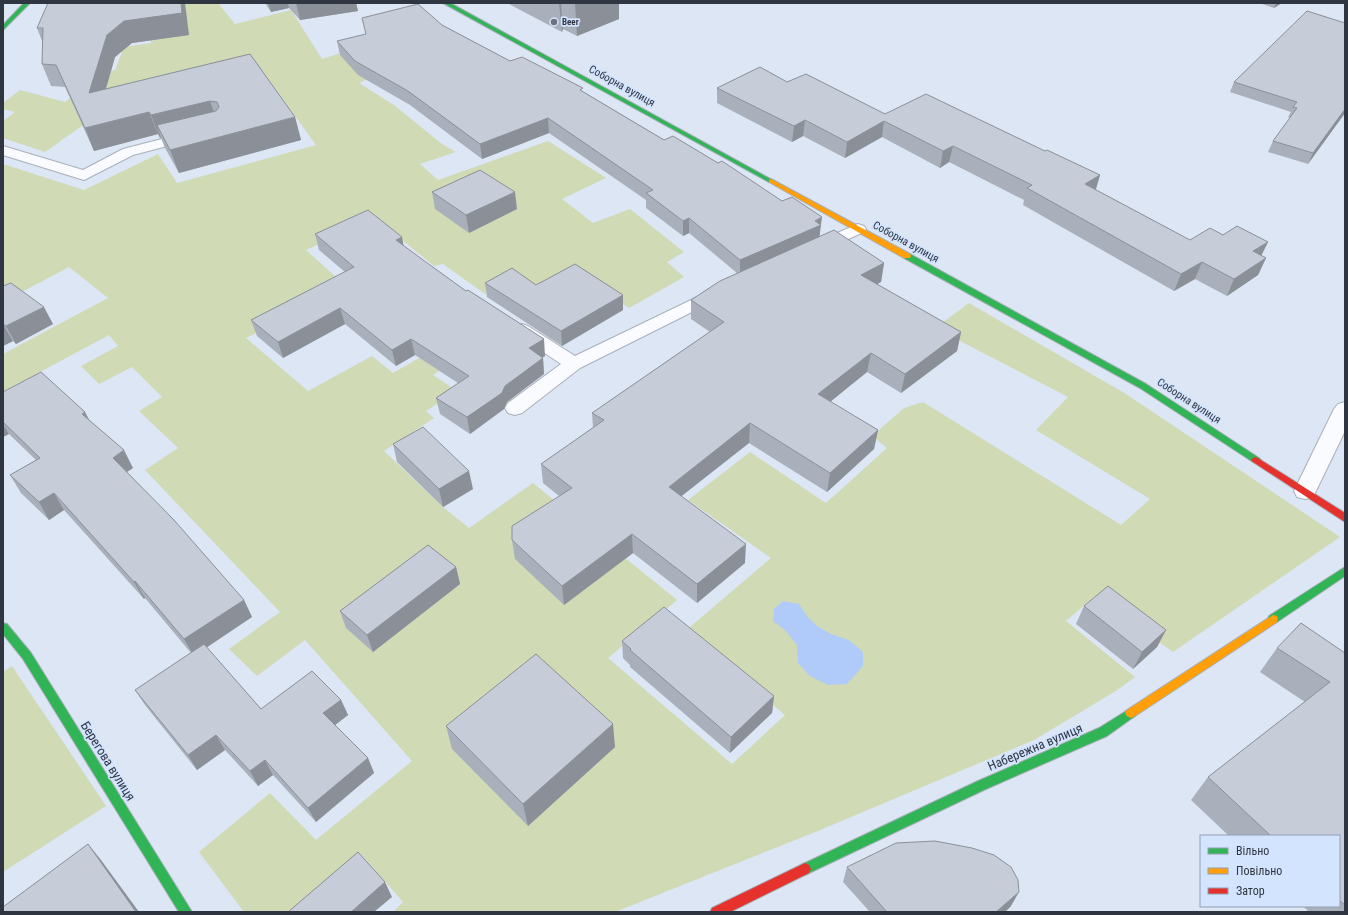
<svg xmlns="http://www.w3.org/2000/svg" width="1348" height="915" viewBox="0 0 1348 915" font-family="'Roboto Condensed',sans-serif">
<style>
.green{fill:#d0dab5}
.water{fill:#b0cbfa}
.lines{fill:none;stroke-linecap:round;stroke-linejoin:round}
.lane-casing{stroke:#a9b0bb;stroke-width:2}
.street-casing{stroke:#a9b0bb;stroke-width:2}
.fast-casing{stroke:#a9b0bb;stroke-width:2}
.slow-casing{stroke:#a9b0bb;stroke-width:2}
.jam-casing{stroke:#a9b0bb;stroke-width:2}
.lane{fill:#fafbfe;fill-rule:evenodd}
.street{fill:#fafbfe;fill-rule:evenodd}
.fast{fill:#30b455;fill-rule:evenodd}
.slow{fill:#ff9f0a;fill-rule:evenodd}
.jam{fill:#e5322d;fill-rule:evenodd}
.wall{fill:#aab0bb}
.shaded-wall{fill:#8b9098}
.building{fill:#c6cdd9;stroke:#8b9098}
.poi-dot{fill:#6d7480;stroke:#d3e4ff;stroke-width:1.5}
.labels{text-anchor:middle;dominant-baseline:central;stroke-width:3.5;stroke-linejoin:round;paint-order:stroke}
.far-poi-label{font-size:9px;font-weight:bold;fill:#303641;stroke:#d3e4ff;text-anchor:start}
.street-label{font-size:11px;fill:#303641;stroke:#d3e4ff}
.near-street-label{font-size:13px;fill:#303641;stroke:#d3e4ff}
</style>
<rect width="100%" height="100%" fill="#dde6f5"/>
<!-- green -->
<g class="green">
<polygon points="132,3 218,3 235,24 291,10 322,59 370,44 378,74 359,83 394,105 442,144 456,152 420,164 438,180 548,141 606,178 562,199 593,223 630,209 684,252 667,262 684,277 629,308 576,274 540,294 514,277 485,294 443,264 434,266 376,219 306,250 347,287 246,338 308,391 372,356 393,373 440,346 492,335 433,375 457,391 426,411 434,418 384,451 443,507 469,528 533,483 677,600 608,658 732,764 785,715 684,632 771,558 688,500 750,452 826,503 887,448 872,436 904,408 923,402 1121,525 1150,499 1036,430 1068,397 935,328 969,303 1126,394 1340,537 1173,652 1095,596 1066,621 1135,677 1116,691 1034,740 813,833 615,912 393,912 403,902 360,853 290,912 244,912 199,852 270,793 316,840 412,761 305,640 257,676 229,649 280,612 145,470 178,448 139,411 162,397 132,367 99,384 81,366 118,346 109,335 3,392 3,354 108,298 69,267 3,302 3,164 84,190 158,154 177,183 316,145 262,70 103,111 45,152 3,138 3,121 15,112 3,109 3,103 20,90 65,102 102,73 115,70 124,47 151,43 151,24"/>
<polygon points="12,666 106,806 3,872 3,672"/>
</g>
<!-- water -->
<polygon class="water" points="783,601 799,604 807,616 817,626 831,634 849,640 863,652 863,666 847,684 828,685 810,676 798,663 797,645 786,631 773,621 774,609"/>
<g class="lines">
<defs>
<g id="lane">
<polygon points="189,132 194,133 196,136 194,139 133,155 84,180 3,155 3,146 83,170 123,149"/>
<polygon points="858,224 864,226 866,229 864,232 826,249 820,251 814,249 812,246 814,243"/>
<polygon points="716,288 722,289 725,293 722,297 580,368 522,413 515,415 508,413 505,408 508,403 561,364 516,334 513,330 516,326 522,324 528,326 575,356"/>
</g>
<polygon id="street" points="1345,402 1345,431 1316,491 1313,497 1305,499 1297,497 1294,491 1334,409 1338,404"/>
<g id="fast">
<polygon points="24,3 30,3 3,30 3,25"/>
<polygon points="443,3 450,3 774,181 773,182 769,182"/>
<polygon points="904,254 910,254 1146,384 1259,458 1261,460 1259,462 1253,462 1140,388 904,258"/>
<polygon points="1345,567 1345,576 1277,622 1273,623 1269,622 1268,619 1269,616"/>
<polygon points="3,623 7,624 31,653 192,912 179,912 23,659 3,634"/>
<polygon points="1131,708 1135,710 1137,713 1135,716 1107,736 986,789 809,873 805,875 801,873 799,869 801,865 978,781 1099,728"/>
</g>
<g id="slow">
<polygon points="771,179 910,254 911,256 910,258 904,258 769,182 769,180"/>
<polygon points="1273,615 1277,616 1278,619 1277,622 1135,716 1131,718 1127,716 1125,713 1127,710"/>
</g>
<g id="jam">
<polygon points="1256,457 1345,513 1345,522 1253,462 1251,460 1253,458"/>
<polygon points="805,863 809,865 811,869 809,873 730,912 710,912 712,908"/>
</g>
</defs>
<!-- lane casing -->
<use href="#lane" class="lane-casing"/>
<!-- street casing -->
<use href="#street" class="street-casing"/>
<!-- fast casing -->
<use href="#fast" class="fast-casing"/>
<!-- slow casing -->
<use href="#slow" class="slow-casing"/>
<!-- jam casing -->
<use href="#jam" class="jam-casing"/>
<!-- lane -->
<use href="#lane" class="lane"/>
<!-- street -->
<use href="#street" class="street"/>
<!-- fast -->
<use href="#fast" class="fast"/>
<!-- slow -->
<use href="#slow" class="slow"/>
<!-- jam -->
<use href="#jam" class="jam"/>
</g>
<!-- wall -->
<g class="wall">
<polygon points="265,3 356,3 358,11 300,20 289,8 271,12"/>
<polygon points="507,3 619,3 619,19 577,36 563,29 562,32"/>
<polygon points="1259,3 1282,3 1274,8"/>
<polygon points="1345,23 1345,113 1308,164 1268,152 1273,141 1290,118 1288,117 1291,112 1230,92 1234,82"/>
<polygon points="442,25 510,61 584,92 820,233 819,236 884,263 881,282 877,284 961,332 957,351 901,393 867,372 830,402 878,430 874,449 827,492 749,443 681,496 745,563 697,603 633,553 564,605 515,559 512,540 559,496 543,483 541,464 593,428 592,413 710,332 691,319 691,300 737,273 689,233 683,236 646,208 646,200 549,133 482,159 410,105 358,75 340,55 337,41"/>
<polygon points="37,28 189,35 132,43 115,57 106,89 250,54 295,117 301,140 179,173 165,148 161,138 160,138 158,134 94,151 65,87 51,86 42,64 42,41"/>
<polygon points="787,82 885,114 1045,151 1100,175 1096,190 1190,240 1223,235 1268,242 1261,256 1266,258 1258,275 1227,296 1195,279 1174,291 1023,205 1024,200 949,162 940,168 882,137 845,158 803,136 792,142 717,103 717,88"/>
<polygon points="432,192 517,209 469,233 435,209"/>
<polygon points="315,234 404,246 545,356 542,358 543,358 544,374 507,402 504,409 470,434 440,414 436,398 458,383 415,355 396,366 345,324 283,358 257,336 251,320 345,272 319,250"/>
<polygon points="485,283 536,285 623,310 562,346 487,297"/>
<polygon points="3,286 53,324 16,344 13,341 3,346"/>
<polygon points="3,392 90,421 133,468 127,472 244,600 252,617 206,647 261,709 341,700 348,715 335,725 368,758 374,773 316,822 273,775 258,786 225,750 197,770 145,705 135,690 191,653 145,598 144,599 64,510 49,520 21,493 10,475 36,460 9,434 3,437"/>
<polygon points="393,444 473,489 443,507 397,462"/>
<polygon points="456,567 460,584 373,652 346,628 340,611"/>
<polygon points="1084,606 1166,630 1157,647 1133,669 1076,624"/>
<polygon points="622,641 774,696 772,713 730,753 630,667 630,665 623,658"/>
<polygon points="1277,648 1345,653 1345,912 1309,912 1303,906 1339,906 1339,836 1229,836 1191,800 1208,777 1305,702 1260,672"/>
<polygon points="446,726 615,747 528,826 452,749"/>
<polygon points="847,867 1011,906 1005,912 870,912 843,882"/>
</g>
<!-- shaded-wall -->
<g class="shaded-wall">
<polygon points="181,3 185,3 189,35 132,43 115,57 98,115 89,93 107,35 124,21"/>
<polygon points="268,3 288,3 289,8 271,12"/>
<polygon points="296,3 356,3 358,11 300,20"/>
<polygon points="559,3 561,3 563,29 562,32"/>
<polygon points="575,3 619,3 619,19 577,36"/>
<polygon points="1276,3 1282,3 1274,8"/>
<polygon points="210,101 218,124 157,125 161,138 160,138 151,115"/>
<polygon points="1345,109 1345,113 1308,164 1313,153"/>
<polygon points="149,112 158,134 94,151 85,128"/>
<polygon points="295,117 301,140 179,173 170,150"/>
<polygon points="548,118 549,133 482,159 480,144"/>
<polygon points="805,120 803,136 792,142 794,126"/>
<polygon points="884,121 882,137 845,158 847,142"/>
<polygon points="953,146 949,162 940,168 943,151"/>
<polygon points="1100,175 1095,191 1085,184"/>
<polygon points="515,192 517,209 469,233 466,215"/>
<polygon points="822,217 819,240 740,275 740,260"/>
<polygon points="689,218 689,233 683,236 683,221"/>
<polygon points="402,237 405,253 396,240"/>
<polygon points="1268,242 1260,258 1253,251"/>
<polygon points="1266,258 1258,275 1227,296 1234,279"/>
<polygon points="1202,262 1195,279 1174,291 1181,274"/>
<polygon points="884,263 881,282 858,294 861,275"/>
<polygon points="623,295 623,310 562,346 561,331"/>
<polygon points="44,307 53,324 16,344 6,326"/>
<polygon points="340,308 345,324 283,358 278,342"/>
<polygon points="3,324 13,341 3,346"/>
<polygon points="961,332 957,351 901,393 905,374"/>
<polygon points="411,339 415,355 396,366 392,350"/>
<polygon points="544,339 545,356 531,364 529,348"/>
<polygon points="871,353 867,372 815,414 818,394"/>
<polygon points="543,358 544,374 507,402 504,409 470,434 467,417 505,386"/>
<polygon points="85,412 94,429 82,414"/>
<polygon points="750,423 749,443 669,506 669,487"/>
<polygon points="3,425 9,434 3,437"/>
<polygon points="878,430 874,449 827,492 830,473"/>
<polygon points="124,450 133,468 122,475 113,458"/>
<polygon points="469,471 473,489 443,507 439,489"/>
<polygon points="54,493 64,510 49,520 39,502"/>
<polygon points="632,534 633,553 564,605 562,586"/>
<polygon points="746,544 745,563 697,603 697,584"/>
<polygon points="456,567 460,584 373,652 367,635"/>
<polygon points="135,581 145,598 144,599 134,582"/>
<polygon points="244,600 252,617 194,656 184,639"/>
<polygon points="1166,630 1157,647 1133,669 1142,652"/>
<polygon points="774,696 772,713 730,753 731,737"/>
<polygon points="341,700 348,715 330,729 323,713"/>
<polygon points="613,724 615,747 528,826 523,804"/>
<polygon points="216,735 225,750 197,770 188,755"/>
<polygon points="368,758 374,773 316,822 308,808"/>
<polygon points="265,760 273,775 258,786 250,771"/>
<polygon points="88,844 101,860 139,912 136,912"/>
<polygon points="385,882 392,897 374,912 351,912"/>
<polygon points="1019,892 1011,906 1005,912 996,912"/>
</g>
<!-- building -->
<g class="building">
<polygon points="48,3 181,3 182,13 124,21 107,35 89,93 250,54 295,117 170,150 157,125 216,111 219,107 217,102 210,101 151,115 149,112 85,128 56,65 42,64 43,28 37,28"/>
<polygon points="418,4 442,25 510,61 522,57 583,88 580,90 664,140 673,136 718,163 722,161 782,201 792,197 822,217 815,221 821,225 740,260 689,218 683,221 646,193 653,190 548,118 480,144 408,91 355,61 337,41 366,34 362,18"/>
<polygon points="1307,11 1345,23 1345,109 1313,153 1273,141 1297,108 1293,107 1297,102 1234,82"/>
<polygon points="760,67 787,82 806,74 885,114 926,94 1045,151 1047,150 1100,175 1085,184 1190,240 1210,228 1223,235 1237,226 1268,242 1253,251 1266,258 1234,279 1202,262 1181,274 1027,188 1032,185 953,146 943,151 884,121 847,142 805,120 794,126 717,88"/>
<polygon points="480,170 515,192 466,215 432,192"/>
<polygon points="368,210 402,237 396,240 430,265 466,291 468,290 544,339 529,348 543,358 505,386 502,393 467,417 436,398 469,376 411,339 392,350 340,308 278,342 251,320 354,267 315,234"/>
<polygon points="834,230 884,263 861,275 961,332 905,374 871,353 818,394 878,430 830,473 750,423 669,487 746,544 697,584 632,534 562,586 512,540 512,526 572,488 541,464 604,420 592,413 724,322 691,300 720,281"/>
<polygon points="575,264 623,295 561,331 485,283 512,268 536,285"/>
<polygon points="11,283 44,307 6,326 3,324 3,286"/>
<polygon points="41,372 85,412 82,414 124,450 113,458 174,520 244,600 184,639 135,581 134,582 54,493 39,502 10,475 40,458 3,422 3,392"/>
<polygon points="423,427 469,471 439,489 393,444"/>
<polygon points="428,545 456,567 367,635 340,611"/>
<polygon points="1108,586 1166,630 1142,652 1084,606"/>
<polygon points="664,607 774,696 731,737 630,650 631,649 622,641"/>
<polygon points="1301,623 1345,653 1345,905 1339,900 1339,836 1271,836 1208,777 1330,682 1277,648"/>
<polygon points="204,644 261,709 312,671 341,700 323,713 368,758 308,808 265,760 250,771 216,735 188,755 135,690"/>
<polygon points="536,654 613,724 523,804 446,726"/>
<polygon points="935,841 972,848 994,855 1011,867 1018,880 1019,892 996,912 887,912 847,867 896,843"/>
<polygon points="88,844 136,912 3,912 3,907"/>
<polygon points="358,852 385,882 351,912 288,912"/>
</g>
<!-- markers -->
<circle class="poi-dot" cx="554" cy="22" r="4"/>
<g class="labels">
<!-- far-poi labels -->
<g class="far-poi-label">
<text x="562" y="22">Beer</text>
</g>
<!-- street labels -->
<g class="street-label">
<text transform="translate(622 86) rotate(29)">Соборна вулиця</text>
<text transform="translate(906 242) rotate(29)">Соборна вулиця</text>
<text transform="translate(1189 401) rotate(33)">Соборна вулиця</text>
</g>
<!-- near-street labels -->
<g class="near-street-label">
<text transform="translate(1035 747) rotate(-23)">Набережна вулиця</text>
<text transform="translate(108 761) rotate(58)">Берегова вулиця</text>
</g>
</g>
<!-- border -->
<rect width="1348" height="915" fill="none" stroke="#303641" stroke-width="8"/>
<!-- legend -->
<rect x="1200" y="835" width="140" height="72" fill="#d3e4ff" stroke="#929eb3"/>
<rect x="1208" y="848" width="20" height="6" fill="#30b455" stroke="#929eb3"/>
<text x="1236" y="855" font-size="12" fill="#303641">Вільно</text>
<rect x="1208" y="868" width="20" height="6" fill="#ff9f0a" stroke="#929eb3"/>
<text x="1236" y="875" font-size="12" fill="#303641">Повільно</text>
<rect x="1208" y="888" width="20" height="6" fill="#e5322d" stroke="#929eb3"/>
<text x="1236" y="895" font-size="12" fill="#303641">Затор</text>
</svg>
